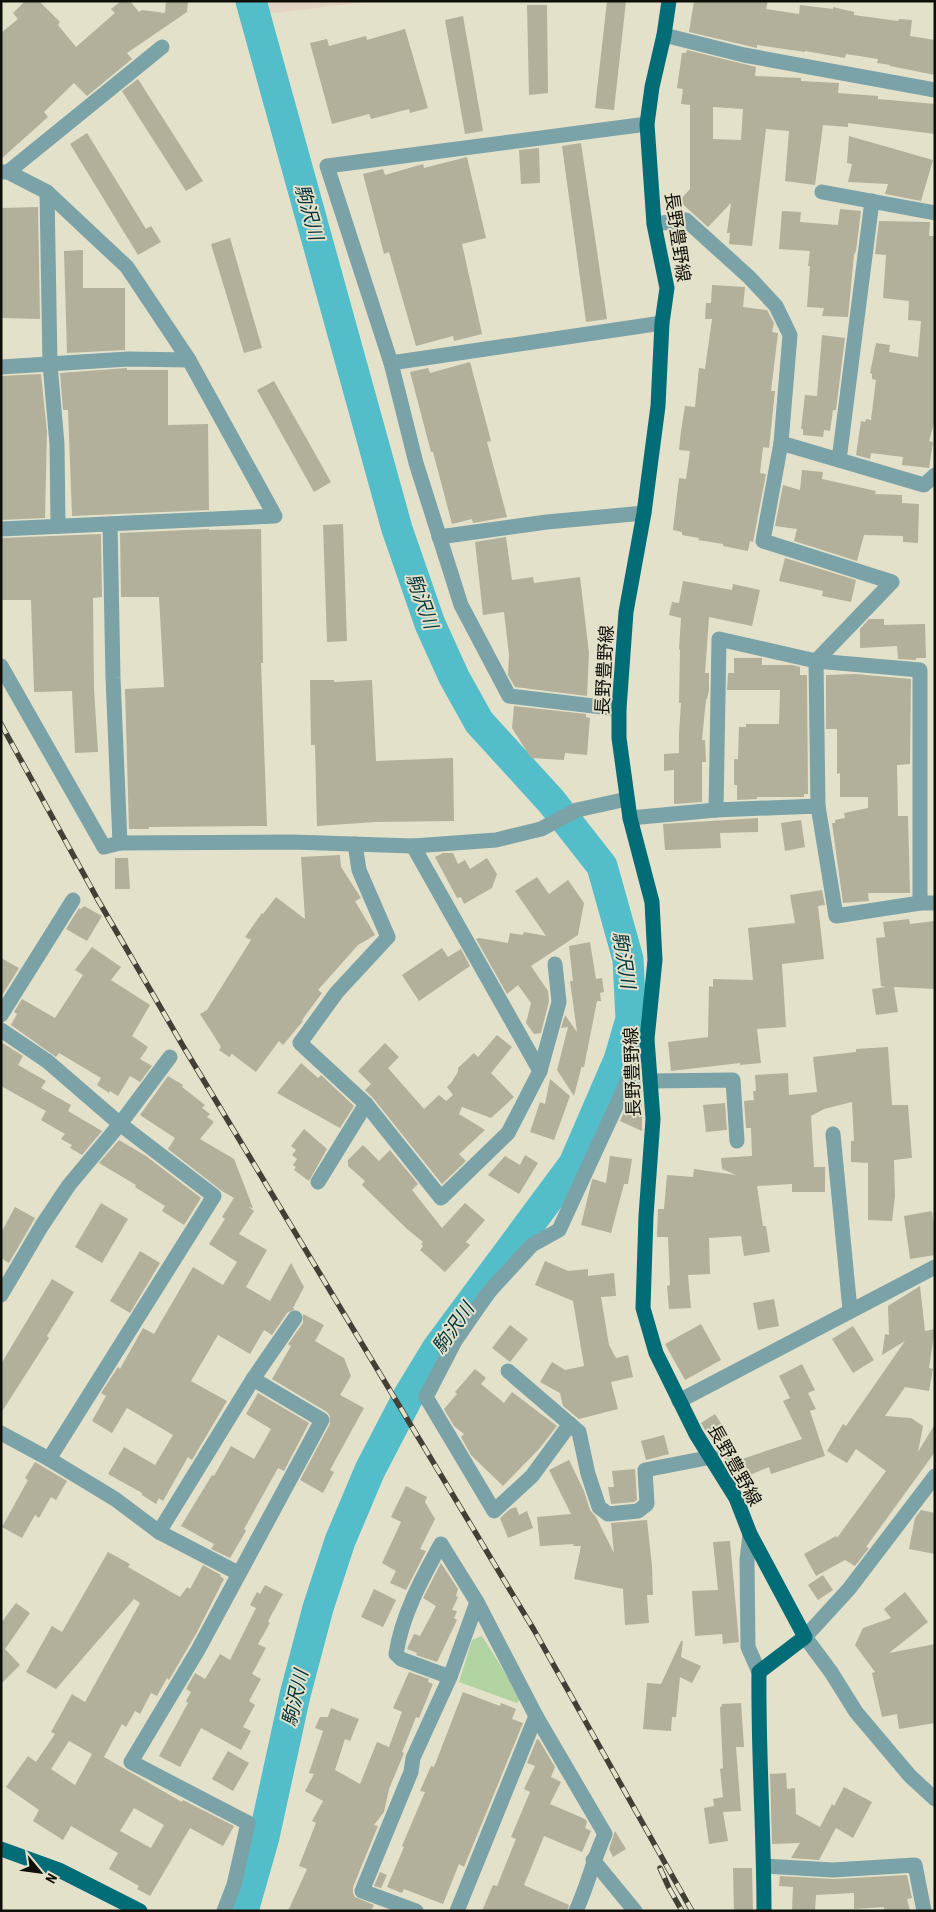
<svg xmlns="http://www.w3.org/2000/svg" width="936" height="1912" viewBox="0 0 936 1912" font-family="'Roboto Condensed','Noto Sans JP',sans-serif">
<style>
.education{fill:#e4d3c2}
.green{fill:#b1d3a2}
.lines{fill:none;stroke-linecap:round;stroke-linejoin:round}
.river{stroke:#54bdca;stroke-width:31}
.building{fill:#b2af9a;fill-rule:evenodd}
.minor{stroke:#7aa2a7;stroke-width:15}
.major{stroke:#036d77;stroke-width:15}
.rail-casing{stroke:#424035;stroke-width:5.5}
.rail{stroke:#e4e1cb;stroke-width:4;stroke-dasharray:11;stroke-linecap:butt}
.labels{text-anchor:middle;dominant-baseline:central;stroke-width:4;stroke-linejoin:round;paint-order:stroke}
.street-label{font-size:18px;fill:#0f0e07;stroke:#e4e1cb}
.water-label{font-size:19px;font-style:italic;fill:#003339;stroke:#e4e1cb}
</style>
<rect width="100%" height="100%" fill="#e4e1cb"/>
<!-- education -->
<polygon class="education" points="265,1 373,1 267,14"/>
<!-- green -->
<polygon class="green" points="482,1636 521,1698 517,1703 459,1682 472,1640"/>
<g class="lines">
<!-- river -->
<polyline class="river" points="243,1911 264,1837 295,1695 318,1608 340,1541 370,1470 409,1395 437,1349 574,1164 619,1060 631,1019 628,959 602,866 551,801 479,722 454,677 430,624 397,529 251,1"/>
</g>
<!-- building -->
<g class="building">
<polygon points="25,1 39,1 60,22 58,25 76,47 115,13 111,9 121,1 130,1 139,12 142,10 165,13 166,1 188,1 187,12 127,53 132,59 87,96 74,83 44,112 48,117 1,159 1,33 18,19 13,13"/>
<polygon points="607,1 626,1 614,110 595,108"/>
<polygon points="694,1 768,1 766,9 799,14 800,5 833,9 833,7 854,12 854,15 898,21 899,19 912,20 910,36 935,40 935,75 890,66 890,65 877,63 878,59 846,54 845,58 805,51 805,52 757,45 757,48 689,32"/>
<polygon points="527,5 547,5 548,93 529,95"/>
<polygon points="463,16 483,131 465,134 445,20"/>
<polygon points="405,29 428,108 410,113 409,109 371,119 369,114 332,124 310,43 327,39 329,46 366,36 367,40"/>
<path d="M687,50l69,17 -1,9 46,2v3l38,2 -1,10 40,3v3l57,5v30l-87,-11v4l-25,-2 -8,60 -30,-4 4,-50 -23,-2 -14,117 -23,-2 1,-11h-3l4,-30 -23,24 -29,-26 11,-12v-84l-9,-1 2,-15 -6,-1 5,-35h4zM713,107l30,2 -2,31 -28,-1z"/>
<polygon points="138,79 203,181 186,191 122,91"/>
<polygon points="87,133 146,229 151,226 161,242 138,255 70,144"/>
<polygon points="849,136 933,160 921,201 885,194 888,184 848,182 852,164 847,163"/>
<polygon points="581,143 607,319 586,322 562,146"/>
<polygon points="539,148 540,183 521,184 519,150"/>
<polygon points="467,157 486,238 462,244 482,334 454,341 453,336 416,346 389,252 384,254 363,174 383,169 385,175 423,164 424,168"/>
<polygon points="38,207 40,319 1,318 1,208"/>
<polygon points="840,209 861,211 856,251 854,255 848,317 822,316 824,308 807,307 810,266 808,266 810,251 779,249 782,211 801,212 800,222 838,225"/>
<polygon points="879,221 930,222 929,236 935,236 935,420 929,441 933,442 929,468 902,465 903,457 871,453 870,459 856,455 861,421 865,422 866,419 871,420 876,380 872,379 872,374 870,373 876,343 890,345 889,352 918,357 921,321 908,320 909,301 883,298 886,255 875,254"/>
<polygon points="230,238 262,348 244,353 211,244"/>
<polygon points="83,250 83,288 125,288 125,350 67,353 64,251"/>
<polygon points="712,285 745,287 743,307 767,310 774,323 772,332 778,333 771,391 775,391 769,448 763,447 760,473 766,474 753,542 750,541 748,551 723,546 723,544 698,540 699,538 682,535 682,532 673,530 679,478 686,479 690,451 679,450 681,431 685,406 695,407 699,368 705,369 712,319 705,319 706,303 711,303"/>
<polygon points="822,335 845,338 836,410 833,410 830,431 824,430 823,437 803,435 803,429 801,429 805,395 817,396"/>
<polygon points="470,362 491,441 487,442 507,517 473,523 472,519 452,524 433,452 431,452 410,372 428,368 430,373"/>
<polygon points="127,368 127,370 168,370 168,425 208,424 209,510 72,516 68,410 63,410 60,373"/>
<polygon points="41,374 47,432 45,518 1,520 1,376"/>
<polygon points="274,381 331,482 314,492 257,390"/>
<polygon points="802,470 823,472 822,479 876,491 875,494 902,495 902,503 919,504 918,543 903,542 903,536 864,535 857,561 794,541 797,529 775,526 783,485 800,490"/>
<polygon points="343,524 347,641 327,642 323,525"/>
<polygon points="209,529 209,530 261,529 263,663 261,663 267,826 149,827 149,829 129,829 125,689 164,687 159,597 121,597 120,533"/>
<polygon points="101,534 102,597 93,598 94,689 98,752 75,753 72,691 34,692 31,600 1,600 1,538"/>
<polygon points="506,537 512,580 533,577 534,583 580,577 589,653 587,696 515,687 508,675 509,655 504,612 483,615 475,542"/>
<polygon points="785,558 856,580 851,602 822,596 823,591 779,581"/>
<polygon points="683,581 732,590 733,584 760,590 752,626 709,617 705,673 709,673 709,690 707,699 706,699 702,740 705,740 706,762 702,762 702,802 674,804 674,770 664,771 664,754 679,753 679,734 681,703 679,703 680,650 679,649 681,618 669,615 672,602 679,603"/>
<polygon points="869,619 884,619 884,625 925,624 926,658 916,658 916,660 898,659 897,646 860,648 860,629"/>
<polygon points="734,658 762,658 762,665 792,665 800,667 800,675 807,675 808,794 804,794 804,797 757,797 757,799 737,800 737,785 734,785 734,759 738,759 739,727 746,727 746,724 779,724 780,690 727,690 728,673 734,673"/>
<polygon points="855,674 911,679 910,764 897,765 898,816 908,816 910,893 868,893 869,901 843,903 832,823 835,823 835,820 845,818 844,813 868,808 868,797 840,797 840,773 837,774 837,729 826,729 826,675"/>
<polygon points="310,680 334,680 334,682 372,680 376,761 453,758 454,821 376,822 317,826 315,745 311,745"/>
<polygon points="514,706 586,714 586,717 590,718 587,755 565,753 564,760 531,758 512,728"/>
<polygon points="758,818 758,832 720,833 721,848 665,850 663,824"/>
<polygon points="801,820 805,847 785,851 781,823"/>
<polygon points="443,853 453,853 458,864 465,860 470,869 487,858 497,874 492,888 464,904 461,897 457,898 435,857"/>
<polygon points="340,855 341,867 361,898 355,901 375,935 358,945 318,990 322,993 302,1020 303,1021 283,1045 279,1041 256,1072 232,1054 229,1057 219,1050 221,1047 200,1014 207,1010 251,940 245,937 262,913 263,914 276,897 305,919 301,857"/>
<polygon points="115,858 128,858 130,889 115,889"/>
<polygon points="537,877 549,894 568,880 584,903 578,935 531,966 548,991 549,1001 541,1033 534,1034 526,1023 531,1003 518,985 507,994 476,939 479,938 508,943 510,933 523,935 524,932 546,936 515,891"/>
<polygon points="822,890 825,905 818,906 824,959 782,964 786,1027 757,1029 761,1063 740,1065 740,1063 671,1071 668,1042 708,1037 709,986 713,987 713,979 753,980 748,928 795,923 790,895"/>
<polygon points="84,906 102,916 87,941 66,929 79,908 81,909"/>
<polygon points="909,919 910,924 935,921 935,989 894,987 898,1012 876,1015 872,989 886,987 881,986 876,938 885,937 883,922"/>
<polygon points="590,942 596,979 602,978 604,992 600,993 601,1001 597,1001 584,1067 582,1067 582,1065 574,1096 557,1070 568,1027 561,1028 565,1015 577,1032 570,981 573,981 569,946"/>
<polygon points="92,947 121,967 111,980 150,1005 132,1036 148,1047 140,1059 152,1066 140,1082 130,1076 118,1096 110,1091 109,1093 97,1085 101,1078 59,1053 56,1057 11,1025 17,1014 14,1012 22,999 55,1018 83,975 75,970"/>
<polygon points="442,948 448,957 461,949 470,966 419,1001 402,975"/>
<polygon points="1,958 19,968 1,997"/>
<polygon points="497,1035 512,1047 491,1073 514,1097 491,1118 462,1107 459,1114 485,1130 459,1154 466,1161 442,1184 373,1098 365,1090 371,1084 358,1071 385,1043 399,1057 388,1068 424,1109 439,1095 446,1101 453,1095 447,1087 451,1083 458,1072 458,1068 474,1053 478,1057"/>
<polygon points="1,1042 23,1056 18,1065 46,1081 41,1088 71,1105 68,1111 102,1131 82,1155 70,1148 72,1145 61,1139 65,1134 41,1120 46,1111 1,1086"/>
<polygon points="888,1047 892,1105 908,1105 912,1158 894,1160 895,1196 892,1221 868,1220 868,1163 851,1162 851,1141 854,1141 852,1102 824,1109 811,1116 814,1167 825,1167 825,1192 792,1192 792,1184 757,1186 763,1226 766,1226 770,1252 744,1256 741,1236 709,1238 710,1274 688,1275 691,1308 669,1309 667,1286 670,1285 668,1237 657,1237 658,1209 664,1209 667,1175 693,1177 694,1169 736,1175 722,1169 721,1158 752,1156 751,1128 746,1128 744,1101 754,1100 753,1091 756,1091 755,1075 788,1073 789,1095 817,1092 813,1057 856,1052 856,1049"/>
<polygon points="301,1063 318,1078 321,1075 354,1106 340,1128 277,1093"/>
<polygon points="168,1076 183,1085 182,1087 205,1105 202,1108 210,1114 207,1117 214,1122 200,1139 234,1159 253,1208 249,1207 254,1211 239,1234 267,1250 246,1287 270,1301 291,1263 304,1287 293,1308 295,1309 287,1313 272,1335 264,1330 250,1354 218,1335 191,1381 227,1401 192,1460 188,1457 163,1501 159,1498 156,1504 142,1495 142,1493 108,1474 124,1447 155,1465 173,1435 127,1408 112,1433 92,1421 106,1396 101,1393 118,1367 120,1369 143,1328 154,1334 193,1267 223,1285 237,1262 209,1244 225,1219 222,1217 234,1198 222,1191 168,1149 175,1138 140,1115"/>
<polygon points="640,1076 642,1100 642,1131 620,1121"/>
<polygon points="550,1079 570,1096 554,1140 530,1132 540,1102 545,1104"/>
<polygon points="725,1103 727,1130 706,1132 703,1105"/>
<polygon points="304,1129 327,1149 309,1181 294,1170 296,1167 293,1165 297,1159 292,1155 296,1150 291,1146"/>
<polygon points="119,1140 146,1156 201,1198 184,1225 162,1211 165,1206 135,1187 136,1185 99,1163"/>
<polygon points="363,1145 379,1161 390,1150 418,1184 412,1190 442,1228 465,1203 485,1220 466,1242 470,1245 445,1272 420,1250 423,1246 421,1244 423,1242 407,1229 362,1185 365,1181 348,1166 348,1160"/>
<polygon points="525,1155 538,1163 519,1194 488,1175 505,1156 520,1165"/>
<polygon points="610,1156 632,1159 628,1184 624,1184 611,1233 581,1225 592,1180 593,1179 606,1183"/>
<polygon points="101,1203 128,1219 102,1263 75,1247"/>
<polygon points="15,1207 35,1218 9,1263 1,1258 1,1233"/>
<polygon points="932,1211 935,1230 935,1255 910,1259 904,1216"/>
<polygon points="140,1251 160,1263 130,1313 110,1301"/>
<polygon points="545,1261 568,1271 588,1269 588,1276 614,1273 616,1296 601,1297 609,1345 616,1358 628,1355 633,1377 611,1382 618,1409 579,1419 563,1406 560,1393 540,1382 552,1362 565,1370 584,1366 573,1301 535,1285"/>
<polygon points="52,1279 74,1292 47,1336 49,1338 1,1413 1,1364"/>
<polygon points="920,1286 925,1331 935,1329 929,1368 933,1369 929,1391 905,1387 885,1416 911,1418 923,1426 918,1452 935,1424 935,1452 866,1547 869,1548 855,1566 845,1560 816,1576 804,1554 836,1536 837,1538 886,1471 856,1449 847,1463 827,1451 843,1424 846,1426 905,1341 882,1355 885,1334 889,1335 888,1306"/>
<polygon points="774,1299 779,1326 758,1330 753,1303"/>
<polygon points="303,1314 324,1325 315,1341 344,1358 351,1376 340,1395 364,1408 330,1470 334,1472 323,1493 300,1480 330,1424 330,1416 327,1412 272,1379 291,1346 288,1344 303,1323"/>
<polygon points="701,1324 721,1360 685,1380 665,1344"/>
<polygon points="510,1325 528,1339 510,1362 492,1348"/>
<polygon points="853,1326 874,1360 853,1373 832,1339"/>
<polygon points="802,1364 815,1390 808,1393 816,1409 810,1411 825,1456 771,1474 769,1467 736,1481 728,1467 716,1437 711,1440 701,1423 715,1414 725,1430 722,1432 739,1460 802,1439 783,1401 790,1398 779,1376"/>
<polygon points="475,1369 486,1378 481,1384 504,1403 512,1392 557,1426 539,1449 503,1486 471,1455 461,1437 464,1434 454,1426 444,1409 457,1394 455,1392"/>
<polygon points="258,1393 309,1423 284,1471 278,1468 244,1529 246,1531 230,1558 211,1549 214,1544 181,1526 212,1475 214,1476 231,1446 254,1459 271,1429 246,1414"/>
<polygon points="664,1435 669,1454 646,1460 641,1441"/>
<polygon points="569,1460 584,1491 590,1510 596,1517 614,1553 611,1523 647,1520 652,1566 653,1595 647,1595 649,1623 625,1625 623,1589 574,1579 581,1546 573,1546 574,1544 540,1546 537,1517 571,1514 549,1470"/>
<polygon points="35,1462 67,1481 56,1500 51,1497 39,1518 35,1515 22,1538 2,1527 28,1480 25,1478"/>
<polygon points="635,1469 637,1500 634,1502 611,1504 608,1487 614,1487 612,1471"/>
<polygon points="406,1486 427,1497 425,1502 435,1519 420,1549 426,1551 406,1590 390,1583 396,1571 382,1563 401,1522 391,1517"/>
<polygon points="516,1507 519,1515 527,1511 533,1528 508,1538 500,1518 510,1509"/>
<polygon points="921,1510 935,1513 935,1554 909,1549 915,1518"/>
<polygon points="730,1541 739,1642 723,1644 722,1634 695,1636 692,1591 718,1590 713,1542"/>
<path d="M108,1552l22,12 -2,3 52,30 7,-10 3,2 13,-24 18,10 -1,1 4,3 -28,55 -27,46 -2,-2 -10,18 -6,-3 -11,21 -5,-3 -9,16 -4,-3 -18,33 78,45 1,-2 51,26 -11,20 -33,-18 -40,68 -13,-7 2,-3 -30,-17 9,-16 -47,-27 -8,14 -30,-19 6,-11 -33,-23 22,-31 8,6 19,-28 -4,-2 21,-38 13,8 55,-99 -6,-4 -78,90 -30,-17 26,-46 10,6zM69,1741l23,13 -17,31 -24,-16zM134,1808l30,17 -13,23 -31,-17z"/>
<polygon points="441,1563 458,1589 456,1596 458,1597 452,1610 457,1611 454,1618 457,1620 437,1662 416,1655 417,1653 407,1649 414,1634 420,1636 436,1606 423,1598"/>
<polygon points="823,1575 833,1590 818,1600 808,1585"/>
<polygon points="265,1585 283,1594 268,1621 270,1623 258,1644 266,1648 252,1674 261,1679 249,1701 255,1705 243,1727 251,1731 241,1750 201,1728 180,1767 159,1756 188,1703 186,1701 191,1692 186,1689 195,1673 205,1679 220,1654 230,1660 256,1608 250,1605 257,1592 260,1594"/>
<polygon points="374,1589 396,1600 383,1627 361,1617"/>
<polygon points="905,1592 928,1622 889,1653 935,1644 935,1723 899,1729 897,1714 882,1717 872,1673 875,1672 855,1645 863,1628 891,1618 884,1609"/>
<polygon points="16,1603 30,1613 5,1649 20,1665 1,1684 1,1623"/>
<polygon points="681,1641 683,1641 681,1657 701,1666 692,1683 680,1677 676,1717 672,1717 671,1731 643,1729 647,1683 661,1684"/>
<polygon points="409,1672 429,1679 428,1682 433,1684 419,1718 416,1717 402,1752 404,1753 389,1789 384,1812 374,1825 378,1826 353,1887 353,1893 355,1897 374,1905 371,1911 288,1911 307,1869 299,1866 316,1823 312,1821 323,1801 305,1791 314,1774 309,1773 323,1731 315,1728 320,1717 328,1717 331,1708 359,1719 350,1741 345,1739 335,1770 360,1784 377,1742 389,1747 402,1712 393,1708"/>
<polygon points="463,1692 500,1706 501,1703 516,1709 512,1719 523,1723 464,1867 459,1864 443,1904 404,1889 402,1893 387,1887 404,1847 402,1846 425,1792 420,1791 431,1766 434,1767"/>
<polygon points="741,1703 744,1747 736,1747 741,1811 723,1812 728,1841 709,1844 704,1808 714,1806 713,1799 723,1797 720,1769 723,1768 720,1707 722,1706 722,1704"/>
<polygon points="537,1739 539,1740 555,1767 551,1777 561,1782 550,1804 585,1819 587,1822 585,1828 591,1831 582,1852 544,1836 524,1885 569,1905 567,1911 482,1911 493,1885 497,1886 516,1839 511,1837 530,1792 524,1789 535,1766 527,1763"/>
<polygon points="228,1751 249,1763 233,1791 212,1779"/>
<polygon points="786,1773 787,1789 795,1788 796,1814 820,1827 832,1804 834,1806 844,1787 872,1802 853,1838 836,1828 819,1860 791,1858 800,1843 772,1844 770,1774"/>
<polygon points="615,1831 626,1849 613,1857 609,1849"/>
<polygon points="733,1868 752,1868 753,1911 734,1911"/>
<polygon points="380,1872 387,1875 381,1888 374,1886"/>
<polygon points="907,1875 912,1898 907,1899 910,1911 884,1911 884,1907 854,1909 854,1893 816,1895 815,1911 792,1911 793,1887 779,1886 780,1876 834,1879"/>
</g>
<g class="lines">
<!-- minor -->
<g class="minor">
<polyline points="664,35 744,55 935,90"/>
<polyline points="1,172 8,172 47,192 127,267 189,360 275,516 1,529"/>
<polyline points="8,172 162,47"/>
<polyline points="47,192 50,364 57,444 58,525"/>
<polyline points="822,192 935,213"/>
<polyline points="654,224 686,220 749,277 776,306 790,335 781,443 924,485 935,475"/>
<polyline points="391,363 662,323"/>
<polyline points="1,367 128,359 189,360"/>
<polyline points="781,443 763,541 892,582 816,661 818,806"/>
<polyline points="839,460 872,201"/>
<polyline points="110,524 113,678 120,843"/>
<polyline points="439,537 547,522 644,513"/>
<polyline points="1,666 104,847 120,843 292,842 413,846 496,840 541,829 577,810 627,799"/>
<polyline points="619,709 509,696 461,605 416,463 391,363 327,166 647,124"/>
<polyline points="716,810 719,639 816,661 920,670 920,903"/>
<polyline points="630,818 716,810 818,806 836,916 920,903 935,903"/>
<polyline points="355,844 359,870 388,937 337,992 300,1043 366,1104 441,1198 508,1133 540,1071 413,846"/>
<polyline points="1,1015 73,900"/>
<polyline points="1,1030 47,1061 120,1124 214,1196 49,1459 115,1499 159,1532 238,1573"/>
<polyline points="540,1071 559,1002 555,964"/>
<polyline points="650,1081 733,1080 737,1141"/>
<polyline points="833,1134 850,1310"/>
<polyline points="318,1182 366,1104"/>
<polyline points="1,1295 41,1227 69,1185 120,1124 170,1057"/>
<polyline points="508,1371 579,1432 588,1474 599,1507 608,1514 638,1511 647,1504 645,1470 712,1457"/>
<polyline points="679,1401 935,1267"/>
<polyline points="570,1424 532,1476 494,1511 426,1397 455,1341 488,1293 532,1245 559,1230 647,1039"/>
<polyline points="1,1433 49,1459"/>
<polyline points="935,1476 849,1589 805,1637 831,1672 856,1712 910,1776 935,1799"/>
<polyline points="159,1532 253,1379 295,1318"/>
<polyline points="750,1534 747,1560 748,1647 759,1672"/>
<path d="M450,1677l-49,-18 -5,-5c6,-39 26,-76 45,-110l36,58"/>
<polyline points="593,1860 635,1911"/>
<polyline points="764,1866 833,1870 915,1865 924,1911"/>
<polyline points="224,1911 234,1885 248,1823 131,1762 198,1650 322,1420 253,1379"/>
<path d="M416,1911l-54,-20 49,-119 2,-14 37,-81 27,-75 59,114 69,118c-12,26 -17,51 -29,77"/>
<polyline points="457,1911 536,1716"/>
</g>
<!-- major -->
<g class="major">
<path d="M669,1l-5,34 -12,52 -5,37 7,100 13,64 -5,35 -4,83 -14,107 -18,99 -7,97v29l11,80 22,84 3,58 -8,79 6,80 -7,97 -3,92 13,45 40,81 40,64 14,36 55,103 -46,35c-1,80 5,159 5,239"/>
<polyline points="1,1849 59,1870 140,1911"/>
</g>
<defs>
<g id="rail">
<polyline points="1,724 98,900 183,1046 534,1630 692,1911"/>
<polyline points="660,1868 669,1888 682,1911"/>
</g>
</defs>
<!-- rail casing -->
<use href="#rail" class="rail-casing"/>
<!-- rail -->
<use href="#rail" class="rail"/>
</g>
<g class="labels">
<!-- street labels -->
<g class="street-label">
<text transform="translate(678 237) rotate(82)">長野豊野線</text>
<text transform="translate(604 670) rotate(-87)">長野豊野線</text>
<text transform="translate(632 1072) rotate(-92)">長野豊野線</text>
<text transform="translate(735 1465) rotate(61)">長野豊野線</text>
</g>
<!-- water labels -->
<g class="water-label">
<text transform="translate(309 212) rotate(74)">駒沢川</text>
<text transform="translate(422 601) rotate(70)">駒沢川</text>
<text transform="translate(624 960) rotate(81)">駒沢川</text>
<text transform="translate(453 1328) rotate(-55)">駒沢川</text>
<text transform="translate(295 1698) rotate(-77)">駒沢川</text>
</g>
</g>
<!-- border -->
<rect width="936" height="1912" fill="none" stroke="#0f0e07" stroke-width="5"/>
<!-- north arrow -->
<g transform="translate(40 1872) rotate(119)" stroke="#e4e1cb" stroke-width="4" paint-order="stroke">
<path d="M0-4L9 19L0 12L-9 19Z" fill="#0f0e07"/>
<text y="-8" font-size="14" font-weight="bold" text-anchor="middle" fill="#0f0e07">N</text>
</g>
</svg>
